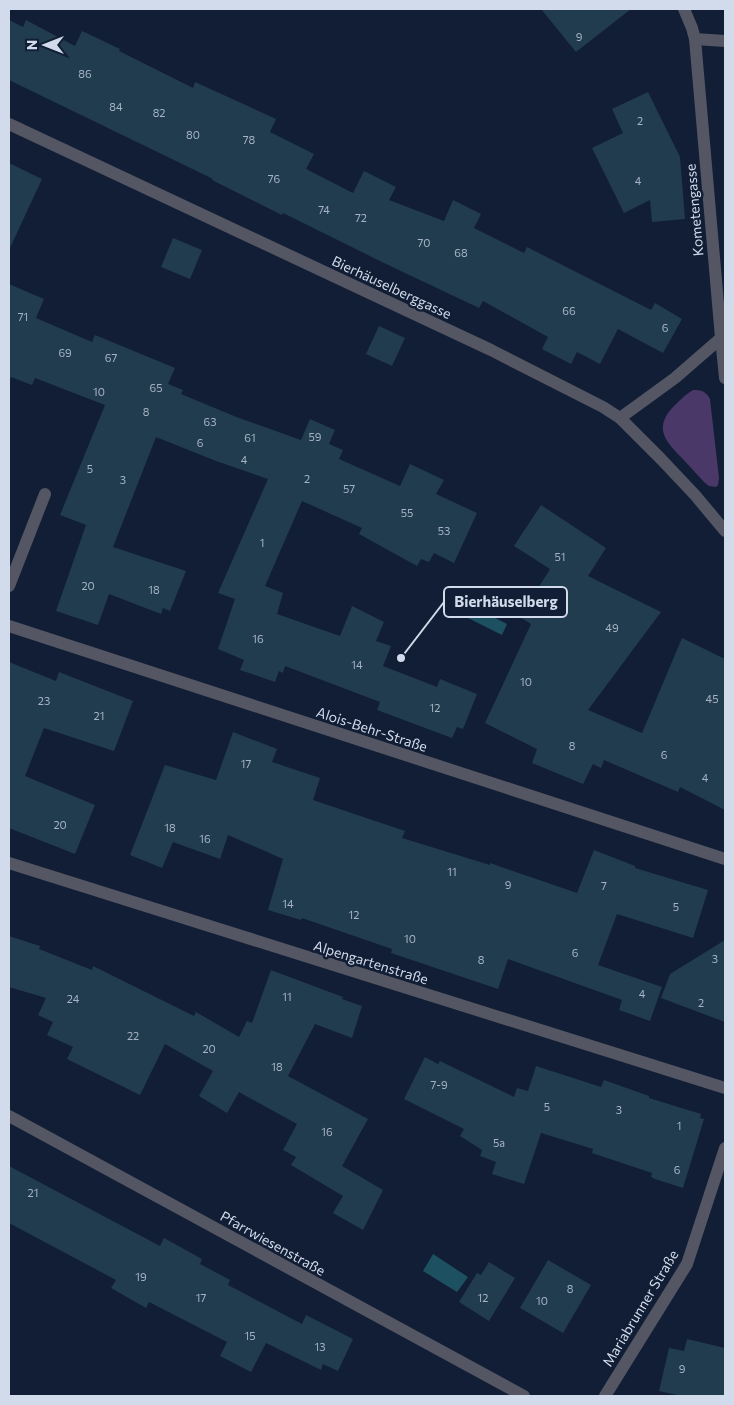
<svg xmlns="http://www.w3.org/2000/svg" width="734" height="1405" viewBox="0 0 734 1405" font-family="Commissioner,sans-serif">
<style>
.green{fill:#493868}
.water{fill:#1d5060}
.building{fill:#213c4f}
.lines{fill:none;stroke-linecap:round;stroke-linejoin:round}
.minor{stroke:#545663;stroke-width:12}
.labels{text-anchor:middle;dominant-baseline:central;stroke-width:5;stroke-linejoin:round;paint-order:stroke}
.number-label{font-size:11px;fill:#a6b3c4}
.street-label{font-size:14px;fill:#d2dbeb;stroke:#111e35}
.leader{fill:none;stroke:#d2dbeb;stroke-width:2}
.callout-dot{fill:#d2dbeb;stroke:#111e35;stroke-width:2}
.callout{fill:#111e35;stroke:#d2dbeb;stroke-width:2}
.callout-label{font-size:15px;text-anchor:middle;font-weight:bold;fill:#d2dbeb}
</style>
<rect width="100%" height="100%" fill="#111e35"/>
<!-- green -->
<path class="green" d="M693,390c8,0 13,1 17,9l9,79 -1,7 -2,2 -7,-1 -4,-3c-8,-9 -16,-17 -24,-26 -18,-18 -27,-31 -6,-52 6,-6 11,-11 18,-15z"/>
<!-- water -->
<g class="water">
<polygon points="470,605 507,624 502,635 464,616"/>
<polygon points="433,1254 468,1277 457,1292 423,1271"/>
</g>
<!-- building -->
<g class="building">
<polygon points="541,9 631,9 576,52"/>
<polygon points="9,20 23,27 26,20 75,46 82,31 120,49 119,51 193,88 195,82 276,119 270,132 314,154 306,169 353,193 364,171 396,187 389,200 444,221 453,200 481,214 474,228 524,253 527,247 651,310 655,303 682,319 663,353 618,329 600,364 577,352 571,364 542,349 548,337 483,301 479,308 384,263 283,213 282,215 212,180 213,179 9,80"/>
<polygon points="648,92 680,157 685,219 652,222 650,200 624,213 592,148 623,133 612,109"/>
<polygon points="9,163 42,179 9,250"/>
<polygon points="173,238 202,250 190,279 161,267"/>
<polygon points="9,284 44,299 36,318 92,342 95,335 175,368 168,384 183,390 181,394 234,416 301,440 310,419 335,430 329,444 343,450 339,459 400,486 410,464 444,480 436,494 477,513 454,563 434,553 429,562 421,559 417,566 359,534 362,528 302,501 265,586 283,593 277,614 340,636 352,606 384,622 376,641 391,646 383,666 437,687 440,679 477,694 463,729 457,727 452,738 377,710 380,702 285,666 283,673 279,671 275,682 240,670 244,660 218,649 235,599 218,593 268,479 216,461 156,437 113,547 186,571 170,611 163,608 161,614 109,594 98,625 56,611 86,525 60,515 105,405 35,378 32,385 11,377 9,383"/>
<polygon points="379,326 405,338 392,366 366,354"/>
<polygon points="541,505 606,548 588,576 661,612 588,710 642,733 682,638 725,659 725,810 680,787 678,792 604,760 601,768 593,764 583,784 532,763 537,749 485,723 531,624 520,617 550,569 514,546"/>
<polygon points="9,662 56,681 59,672 133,701 114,751 44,728 25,776 95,805 75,854 9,828"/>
<polygon points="233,732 277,749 272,762 320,778 313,800 405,831 402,838 490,865 490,863 577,893 594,850 635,866 635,868 708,890 693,938 617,914 598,965 662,987 650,1021 619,1010 622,1000 508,959 498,989 391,953 392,949 302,918 301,920 268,910 283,859 228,835 220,859 173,842 162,868 130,855 165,765 216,780"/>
<polygon points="9,936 40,946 39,949 92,970 93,966 194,1016 196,1012 239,1037 247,1021 252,1023 271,970 343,997 342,999 362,1006 352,1038 315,1024 288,1076 368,1119 342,1166 383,1190 363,1230 333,1213 343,1196 291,1165 296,1157 283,1150 297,1124 239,1092 227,1113 199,1096 213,1071 165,1044 140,1095 67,1059 73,1047 47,1035 53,1022 38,1015 46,998 9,987"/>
<polygon points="725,940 725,1022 661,998 670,974"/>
<polygon points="425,1057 438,1064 440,1061 514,1097 517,1088 528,1091 536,1066 601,1087 604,1080 649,1096 649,1098 701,1114 700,1118 704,1119 683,1188 655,1179 651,1177 652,1173 592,1153 593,1149 541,1133 524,1184 492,1174 496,1162 480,1156 482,1150 460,1136 464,1129 404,1099"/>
<polygon points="9,1166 160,1246 164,1238 202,1259 200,1264 230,1280 228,1285 302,1324 306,1315 353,1339 338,1371 323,1364 321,1370 266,1343 251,1372 220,1356 227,1342 149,1302 146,1308 111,1288 116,1280 9,1223"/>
<polygon points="548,1260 591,1285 563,1333 520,1308"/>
<polygon points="489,1262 515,1278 489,1321 459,1302 477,1273 481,1275"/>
<polygon points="687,1339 725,1348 725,1396 681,1396 659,1391 669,1348 684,1351"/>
</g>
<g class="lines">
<!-- minor -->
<g class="minor">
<polyline points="684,9 692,28 695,39 721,338 725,378"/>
<polyline points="695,39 725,41"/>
<polyline points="9,124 491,350 603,407 620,418 661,459 695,495 725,531"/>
<polyline points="620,418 675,378 721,338"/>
<polyline points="9,586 45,494"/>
<polyline points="9,626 725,859"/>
<polyline points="9,863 725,1088"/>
<polyline points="9,1116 524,1396"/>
<polyline points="605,1396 687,1264 725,1148"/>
</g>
</g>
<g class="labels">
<!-- number labels -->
<g class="number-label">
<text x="579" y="36">9</text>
<text x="85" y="73">86</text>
<text x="116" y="106">84</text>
<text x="159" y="112">82</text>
<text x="640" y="120">2</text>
<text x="193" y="134">80</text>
<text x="249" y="139">78</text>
<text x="274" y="178">76</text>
<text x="638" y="180">4</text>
<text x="324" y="209">74</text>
<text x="361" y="217">72</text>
<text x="424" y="242">70</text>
<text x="461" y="252">68</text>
<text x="569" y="310">66</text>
<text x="23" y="316">71</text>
<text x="665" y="327">6</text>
<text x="65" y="352">69</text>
<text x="111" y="357">67</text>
<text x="156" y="387">65</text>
<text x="99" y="391">10</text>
<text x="146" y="411">8</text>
<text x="210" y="421">63</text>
<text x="315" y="436">59</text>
<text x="250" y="437">61</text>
<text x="200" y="442">6</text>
<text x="244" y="459">4</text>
<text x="90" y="468">5</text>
<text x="307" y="478">2</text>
<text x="123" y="479">3</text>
<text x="349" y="488">57</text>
<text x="407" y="512">55</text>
<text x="444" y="530">53</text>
<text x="262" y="542">1</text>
<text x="560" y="556">51</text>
<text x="88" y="585">20</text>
<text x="154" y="589">18</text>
<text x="612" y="627">49</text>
<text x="258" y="638">16</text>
<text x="357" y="664">14</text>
<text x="526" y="681">10</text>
<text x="712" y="698">45</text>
<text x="44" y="700">23</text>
<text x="435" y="707">12</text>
<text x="99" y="715">21</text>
<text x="572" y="745">8</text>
<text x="664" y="754">6</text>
<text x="246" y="763">17</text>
<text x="705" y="777">4</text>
<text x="60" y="824">20</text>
<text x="170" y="827">18</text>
<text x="205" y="838">16</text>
<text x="452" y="871">11</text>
<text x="508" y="884">9</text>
<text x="604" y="885">7</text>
<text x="288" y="903">14</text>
<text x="676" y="906">5</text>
<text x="354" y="914">12</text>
<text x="410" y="938">10</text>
<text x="575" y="952">6</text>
<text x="715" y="958">3</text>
<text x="481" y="959">8</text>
<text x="642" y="993">4</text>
<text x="287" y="996">11</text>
<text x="73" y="998">24</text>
<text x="701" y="1002">2</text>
<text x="133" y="1035">22</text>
<text x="209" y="1048">20</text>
<text x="277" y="1066">18</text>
<text x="439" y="1084">7-9</text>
<text x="547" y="1106">5</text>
<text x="619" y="1109">3</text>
<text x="679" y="1125">1</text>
<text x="327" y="1131">16</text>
<text x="499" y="1142">5a</text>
<text x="677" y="1169">6</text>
<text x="33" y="1192">21</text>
<text x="141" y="1276">19</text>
<text x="570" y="1288">8</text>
<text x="201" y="1297">17</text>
<text x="483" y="1297">12</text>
<text x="542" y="1300">10</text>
<text x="250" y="1335">15</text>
<text x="320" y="1346">13</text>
<text x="682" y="1368">9</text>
</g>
<!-- street labels -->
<g class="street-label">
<text transform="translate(694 210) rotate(-95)">Kometengasse</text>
<text transform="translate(392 287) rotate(25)">Bierhäuselberggasse</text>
<text transform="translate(372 729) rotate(18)">Alois-Behr-Straße</text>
<text transform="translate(371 962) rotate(17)">Alpengartenstraße</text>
<text transform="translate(273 1243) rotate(29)">Pfarrwiesenstraße</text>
<text transform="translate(640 1308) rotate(-59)">Mariabrunner Straße</text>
</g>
</g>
<!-- callouts -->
<path class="leader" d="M401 658L444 602"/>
<circle class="callout-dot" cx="401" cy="658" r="5"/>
<rect class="callout" x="444" y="587" width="123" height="30" rx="5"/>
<g class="callout-label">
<text x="506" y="607">Bierhäuselberg</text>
</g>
<!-- border -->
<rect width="734" height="1405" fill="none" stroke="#d2dbeb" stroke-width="20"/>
<!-- north arrow -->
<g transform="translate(45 45) rotate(270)" stroke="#111e35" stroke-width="4" paint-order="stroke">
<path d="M0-4L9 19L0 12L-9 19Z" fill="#d2dbeb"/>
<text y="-8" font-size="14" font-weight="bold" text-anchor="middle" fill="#d2dbeb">N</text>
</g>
</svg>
